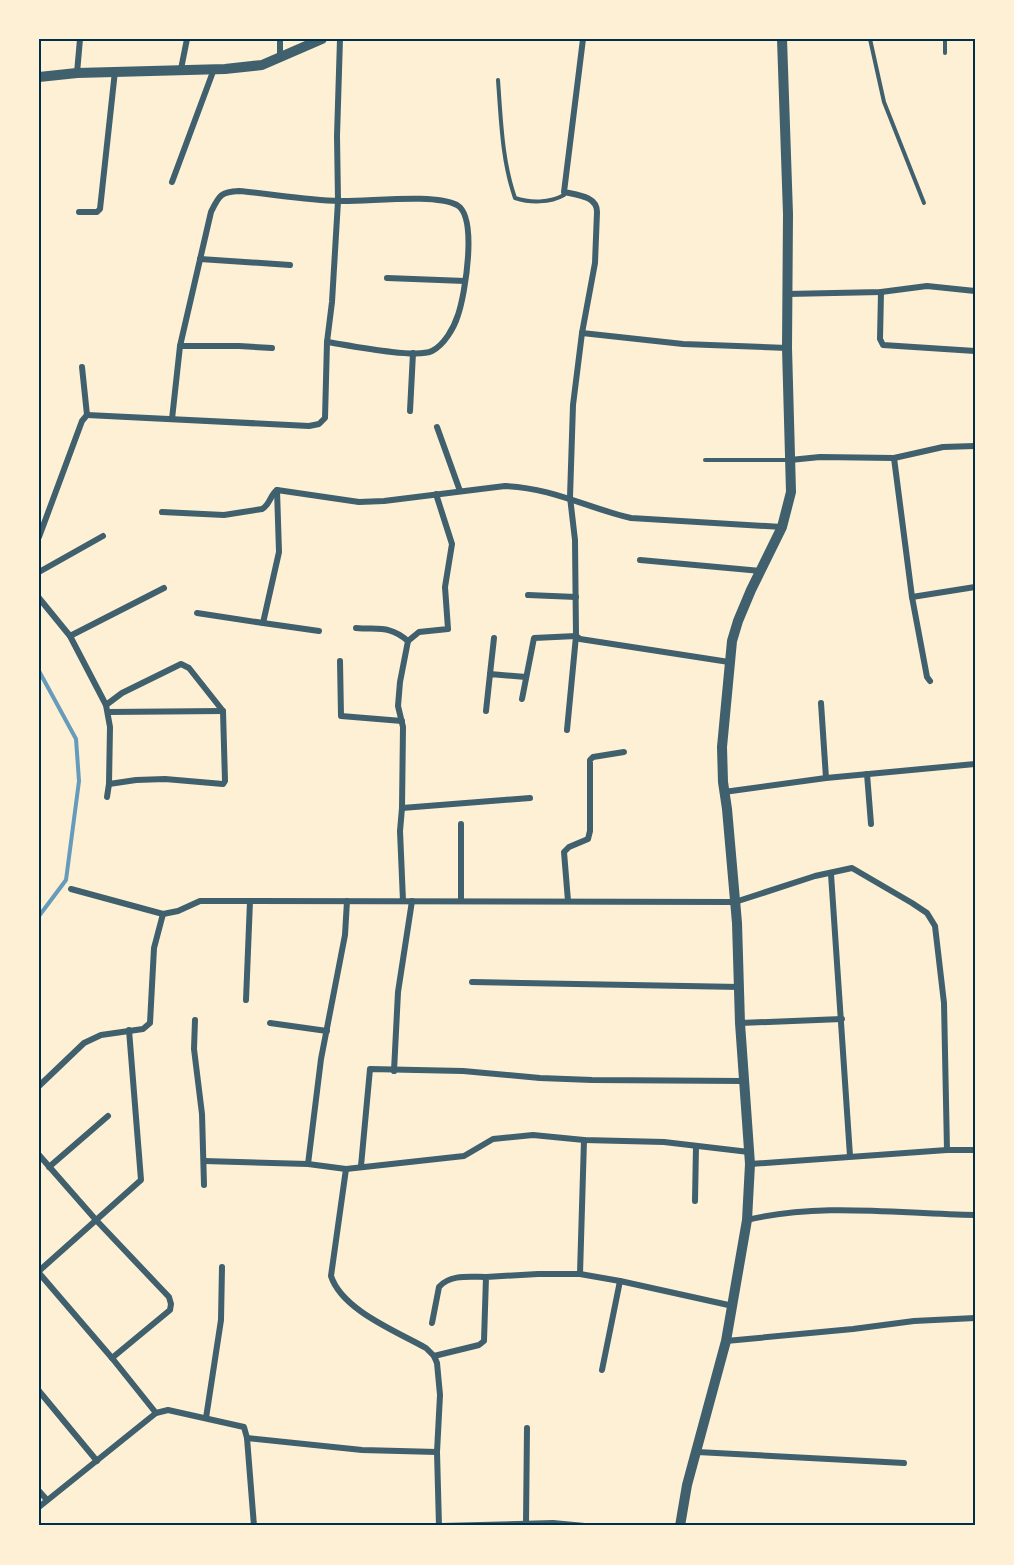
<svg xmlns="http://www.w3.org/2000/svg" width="1014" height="1565" viewBox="0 0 1014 1565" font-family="'Sofia Sans Condensed',sans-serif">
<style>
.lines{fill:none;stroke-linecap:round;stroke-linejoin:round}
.stream{stroke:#669bbc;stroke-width:4}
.service{stroke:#3f606c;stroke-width:4}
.minor{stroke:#3f606c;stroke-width:6}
.tertiary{stroke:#3f606c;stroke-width:10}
.neatline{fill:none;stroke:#003049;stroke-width:2}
</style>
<rect width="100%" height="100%" fill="#fdf0d5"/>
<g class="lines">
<!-- stream -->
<polyline class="stream" points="39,671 76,739 79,781 66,880 39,916"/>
<!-- service -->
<g class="service">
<polyline points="870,39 884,102 924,203"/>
<polyline points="945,39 945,53"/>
<path d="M498,80c3,40 4,81 17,118 15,5 35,5 49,-3v-3"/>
<polyline points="705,460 789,460"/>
</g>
<!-- minor -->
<g class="minor">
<polyline points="280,39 280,58"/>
<polyline points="181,69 187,39"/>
<polyline points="77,73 80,39"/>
<polyline points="172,182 214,69"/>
<polyline points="79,212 97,212 100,209 115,71"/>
<polyline points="200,259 290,265"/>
<polyline points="387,278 465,281"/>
<polyline points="881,292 880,339 883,345 975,351"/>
<polyline points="787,294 881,292 927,286 975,291"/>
<polyline points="582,333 683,344 787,348"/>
<polyline points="180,346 239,346 272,348"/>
<polyline points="410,411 413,353"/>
<polyline points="87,415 309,426 319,424 325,418 327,342 332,302 338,201 337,136 340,39"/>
<path d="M172,419l8,-73 31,-134c8,-16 9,-20 28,-21 33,3 67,9 100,10 29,1 95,-8 118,4 21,12 8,90 1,110 -4,13 -14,30 -26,36 -16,8 -85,-6 -105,-9"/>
<polyline points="437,427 460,491"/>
<polyline points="894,458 912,597 927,677 930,681"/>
<polyline points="790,460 820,457 894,458 943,447 975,446"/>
<polyline points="277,490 279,552 263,623 319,631"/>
<polyline points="436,494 452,544 445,587 448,629 419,632 408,641 400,682 398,706 403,727 402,808 530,798"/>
<path d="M162,512l62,3 38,-6c8,-4 8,-14 15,-19l82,12 25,-1 121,-15c48,2 82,22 126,32l151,9"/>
<polyline points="39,537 82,421 87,415 82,367"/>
<polyline points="640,560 761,571"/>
<polyline points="39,572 103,536"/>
<polyline points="528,595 576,597"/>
<polyline points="912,597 975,587"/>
<polyline points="39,598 70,636 106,705 110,727 109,784 107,797"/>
<polyline points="197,613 263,623"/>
<path d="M356,628c23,2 33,-3 52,13"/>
<polyline points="70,636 164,588"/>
<polyline points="340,661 341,716 402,721"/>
<polyline points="490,674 494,638"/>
<polyline points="522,699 534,638 576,636 580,639 729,662"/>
<polyline points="821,703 826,778"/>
<polyline points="106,705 122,693 181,664 189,668 223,711 225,781 223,784 165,779 136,780 109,784"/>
<polyline points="486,711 490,674 526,677"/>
<polyline points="108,712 223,711"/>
<path d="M567,730l9,-94 -1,-96 -5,-43 3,-92 9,-72 13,-70 2,-51c0,-16 -20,-17 -33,-20l19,-153"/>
<polyline points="867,774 871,824"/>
<polyline points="724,792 826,778 975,764"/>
<polyline points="402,808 400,831 403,901"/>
<polyline points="461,824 461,901"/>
<polyline points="831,874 850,1156"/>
<polyline points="71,889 163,914 178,911 200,901 735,902 815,876 852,868 912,903 927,913 935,926 944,1003 947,1150"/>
<polyline points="568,901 564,852 569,847 588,839 590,831 590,760 593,757 624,752"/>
<polyline points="472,982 740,987"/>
<polyline points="246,1000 250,901"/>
<polyline points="195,1020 194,1049 202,1114 204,1185"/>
<polyline points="270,1023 327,1031"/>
<polyline points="740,1023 842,1019"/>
<polyline points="394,1071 398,992 412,901"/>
<polyline points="39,1086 84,1043 101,1035 143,1029 150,1023 154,948 163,914"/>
<polyline points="39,1155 96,1220 169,1297 171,1304 170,1310 112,1358"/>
<polyline points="204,1161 308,1164 346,1169 464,1156 493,1139 533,1135 584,1140 664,1142 749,1152"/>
<polyline points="308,1164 321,1059 345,935 347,901"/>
<polyline points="750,1164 947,1150 975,1150"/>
<polyline points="361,1166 370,1069 463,1071 540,1078 592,1080 743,1081"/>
<polyline points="49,1167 108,1116"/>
<path d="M346,1169l-15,107c11,34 65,55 95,72l8,8 3,7 3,32 -3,57 2,74"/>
<polyline points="695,1201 696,1146"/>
<path d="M747,1220c75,-18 152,-6 228,-5"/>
<polyline points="39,1271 141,1180 129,1030"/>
<polyline points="39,1273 112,1358 156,1413"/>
<polyline points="580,1274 584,1140"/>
<path d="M432,1323l7,-36c11,-13 31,-10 47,-10"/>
<polyline points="726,1341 853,1329 914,1321 975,1318"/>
<polyline points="434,1356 479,1345 484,1341 486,1277 538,1274 580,1274 620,1281 733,1306"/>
<polyline points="602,1370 620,1281"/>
<polyline points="39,1391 97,1461"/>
<polyline points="206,1418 221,1320 222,1267"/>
<polyline points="247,1438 362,1450 437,1452"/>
<polyline points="697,1452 904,1463"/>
<polyline points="39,1491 47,1500"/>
<polyline points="39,1507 156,1413 168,1410 244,1427 247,1438 254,1526"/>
<polyline points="526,1523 527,1428"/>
<polyline points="441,1526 553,1523 585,1526"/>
</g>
<!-- tertiary -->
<g class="tertiary">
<polyline points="39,77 77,73 225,69 262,65 322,39"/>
<polyline points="680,1526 687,1485 726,1341 747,1220 750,1164 740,1023 737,923 727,809 723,782 722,747 732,641 738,621 751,590 782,527 791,492 787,348 788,214 782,39"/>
</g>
</g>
<!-- border -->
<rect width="1014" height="1565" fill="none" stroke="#fdf0d5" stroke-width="81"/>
<rect x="40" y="40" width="934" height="1484" class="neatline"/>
</svg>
